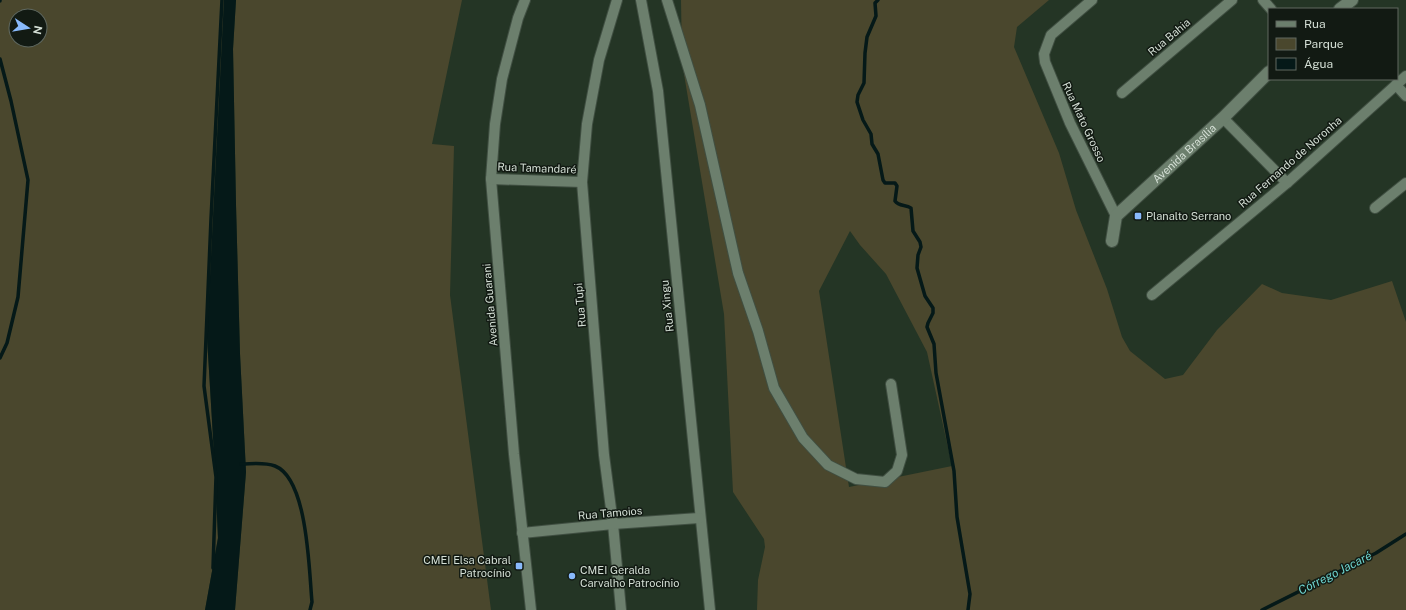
<svg xmlns="http://www.w3.org/2000/svg" width="1406" height="610" viewBox="0 0 1406 610" font-family="'Public Sans',sans-serif">
<style>
.green{fill:#4a472d;fill-rule:evenodd}
.water{fill:#051918}
.lines{fill:none;stroke-linecap:round;stroke-linejoin:round}
.stream{stroke:#051918;stroke-width:3.5}
.minor-casing{stroke:#404f42;stroke-width:12}
.tertiary-casing{stroke:#404f42;stroke-width:14}
.minor{stroke:#6c7f6d;stroke-width:10}
.tertiary{stroke:#6c7f6d;stroke-width:12}
.poi-dot{fill:#89bafc;stroke:#121a13;stroke-width:1.5}
.labels{text-anchor:middle;dominant-baseline:central;stroke-width:3;stroke-linejoin:round;paint-order:stroke}
.street-label{font-size:11px;fill:#d4dfd5;stroke:#121a13}
.poi-label{font-size:11px;fill:#d4dfd5;stroke:#121a13;text-anchor:start}
.water-label{font-size:12px;font-style:italic;fill:#6ed4ce;stroke:#121a13}
</style>
<rect width="100%" height="100%" fill="#243525"/>
<!-- green -->
<g class="green">
<path d="M0,0h224l-17,337 8,134 3,67 -13,72h-205zM16,16h24v24h-24z"/>
<polygon points="236,0 462,0 432,144 454,146 450,295 491,610 235,610 246,472 240,354 236,205 233,49"/>
<path d="M681,0h368l-32,27 -3,20 45,106 17,57 31,79 15,48 8,14 35,28 18,-4 34,-45 45,-46 20,9 49,7 61,-19 14,41v288h-649l1,-30 7,-33 -1,-8 -31,-47 -9,-178 -42,-252zM850,231l10,14 26,29 41,78 25,114 -103,21 -30,-196z"/>
</g>
<!-- water -->
<polygon class="water" points="224,0 236,0 233,49 236,205 240,354 246,472 235,610 205,610 218,538 215,471 207,337"/>
<g class="lines">
<!-- stream -->
<g class="stream">
<path d="M878,0l-3,3 1,13 -9,21 -2,16 -1,30 -6,12 -1,7 6,18 8,14 1,10 6,10 5,26 2,3h10l2,3 -2,15c4,6 11,3 16,7l2,23 7,11 1,5 -3,8 -1,13 8,28 8,12v5l-5,10 -1,4 7,17 2,29 18,98 3,46 13,77 -2,16"/>
<polyline points="0,1 0,0"/>
<polyline points="0,59 11,101 28,180 18,297 7,343 0,358"/>
<path d="M241,464c11,0 23,-2 34,2 33,13 34,105 37,136l-2,8"/>
<polyline points="213,568 216,477 204,386 211,219 222,0"/>
<polyline points="1262,610 1376,553 1406,534"/>
</g>
<defs>
<g id="minor">
<polyline points="525,0 518,18 502,79 495,124 491,179 514,454 531,610"/>
<polyline points="617,0 599,60 587,124 582,182 604,455 613,524 621,610"/>
<polyline points="641,0 658,91 710,610"/>
<polyline points="667,0 700,105 738,273 758,331 774,388 803,438 828,465 856,479 885,482 897,471 902,455 891,384"/>
<polyline points="1092,0 1051,35 1044,54 1045,62 1070,123 1116,216"/>
<polyline points="1263,0 1271,9"/>
<polyline points="1396,85 1406,96"/>
<polyline points="1122,93 1232,0"/>
<polyline points="1223,118 1287,183"/>
<polyline points="491,179 582,182"/>
<polyline points="1375,208 1406,183"/>
<polyline points="1152,295 1287,183 1406,76"/>
<polyline points="522,533 613,524 699,518"/>
</g>
<g id="tertiary">
<polyline points="1340,9 1352,0"/>
<path id="s1" d="M1112,241l4,-25 107,-98 46,-46"/>
</g>
</defs>
<!-- minor casing -->
<use href="#minor" class="minor-casing"/>
<!-- tertiary casing -->
<use href="#tertiary" class="tertiary-casing"/>
<!-- minor -->
<use href="#minor" class="minor"/>
<!-- tertiary -->
<use href="#tertiary" class="tertiary"/>
</g>
<!-- markers -->
<g class="poi-dot">
<rect x="1134" y="212" width="8" height="8" rx="2"/>
<rect x="515" y="562" width="8" height="8" rx="2"/>
<circle cx="572" cy="576" r="4"/>
</g>
<g class="labels">
<!-- street labels -->
<g class="street-label">
<text transform="translate(1169 37) rotate(-40)">Rua Bahia</text>
<text transform="translate(1084 122) rotate(65)">Rua Mato Grosso</text>
<text stroke="none"><textPath href="#s1" startOffset="118">Avenida Brasília</textPath></text>
<text transform="translate(1290 162) rotate(-41)">Rua Fernando de Noronha</text>
<text transform="translate(537 168) rotate(2)">Rua Tamandaré</text>
<text transform="translate(490 305) rotate(-95)">Avenida Guarani</text>
<text transform="translate(580 305) rotate(-95)">Rua Tupi</text>
<text transform="translate(667 306) rotate(-96)">Rua Xingu</text>
<text transform="translate(610 513) rotate(-5)">Rua Tamoios</text>
</g>
<!-- poi labels -->
<g class="poi-label">
<text x="1146" y="216">Planalto Serrano</text>
<text x="511" y="560" text-anchor="end">CMEI Elsa Cabral<tspan x="511" dy="13">Patrocínio</tspan></text>
<text x="580" y="570">CMEI Geralda<tspan x="580" dy="13">Carvalho Patrocínio</tspan></text>
</g>
<!-- water labels -->
<g class="water-label">
<text transform="translate(1335 573) rotate(-27)">Córrego Jacaré</text>
</g>
</g>
<!-- legend -->
<rect x="1268" y="8" width="130" height="72" fill="#121a13" stroke="#606961"/>
<rect x="1276" y="21" width="20" height="6" fill="#6c7f6d" stroke="#606961"/>
<text x="1304" y="28" font-size="12" fill="#d4dfd5">Rua</text>
<rect x="1276" y="38" width="20" height="12" fill="#4a472d" stroke="#606961"/>
<text x="1304" y="48" font-size="12" fill="#d4dfd5">Parque</text>
<rect x="1276" y="58" width="20" height="12" fill="#051918" stroke="#606961"/>
<text x="1304" y="68" font-size="12" fill="#d4dfd5">Água</text>
<!-- north arrow -->
<g transform="translate(28 28) rotate(102)"><circle r="19" fill="#121a13" stroke="#606961"/>
<path d="M0-3L7 15L0 10L-7 15Z" fill="#89bafc"/>
<text y="-6" font-size="11" font-weight="bold" text-anchor="middle" fill="#d4dfd5">N</text>
</g>
</svg>
